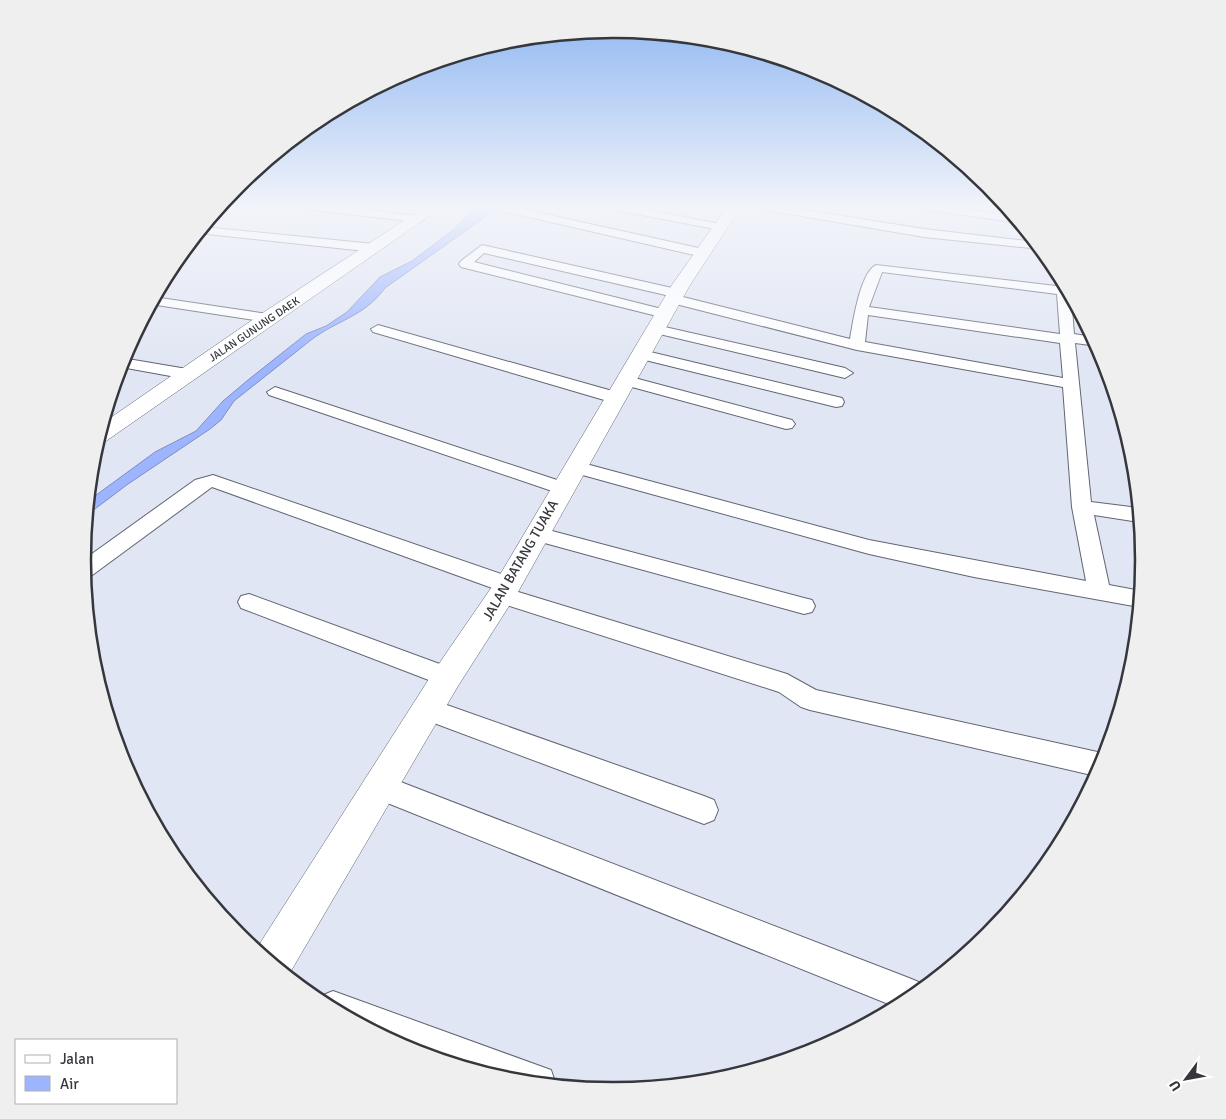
<svg xmlns="http://www.w3.org/2000/svg" width="1226" height="1119" font-family="Signika,sans-serif">
  <rect width="100%" height="100%" fill="#e1e6f4"/>
  <!-- water -->
  <path fill="#9db4ff" stroke="#7e8ec4" d="M477,207H490L485,217L385,288C364,317 337,320 311,340L234,401L221,420L210,429L128,484L87,515L88,501L155,452L196,431L223,401L248,380L306,334L326,326L347,312L380,277L412,261L453,230Z"/>
  <g fill="none" stroke-linecap="round" stroke-linejoin="round">
    <defs>
      <path id="street" d="M306,207H341L419,216L425,219L419,222L311,210Z
        M493,207H513L703,249L709,253L703,257L498,210Z
        M611,207H633L720,224L726,227L720,230L616,210Z
        M761,207H786L924,229L1036,242L1041,249L924,237L766,210Z
        M922,207H950L1015,216L1020,223L927,210Z
        M203,227L374,244L380,248L374,252L198,233Z
        M482,245L681,290L683,293L679,296L850,339C853,322 860,273 876,265L1056,286L1055,278L1060,275L1071,296L1074,334L1093,337L1098,346L1075,343L1091,502L1139,508V522L1094,515L1109,585L1141,591L1139,607L974,577L869,554L568,471L566,467L568,463L575,461L869,540L1086,581L1072,507L1063,387L857,350L668,302L666,299L670,296L484,253L474,262L670,311L672,314L665,318L461,267L459,264L461,261ZM882,272L1057,294L1060,334L869,307ZM868,315L1060,343L1063,378L865,342Z
        M154,297L268,314L275,318L268,322L150,304Z
        M378,325L623,394L625,398L623,402H611L373,332L371,329Z
        M656,325L845,368L853,373L845,378L651,332L649,329L651,326Z
        M642,350L842,398L844,402L842,406L836,407L637,358L634,355L637,352Z
        M122,358L187,369L195,374L187,379L121,367Z
        M627,376L792,420L795,424L792,428L786,429L621,384L619,381Z
        M275,387L569,484L572,488L569,492L562,494L555,492L269,395L267,392Z
        M213,475L516,579L519,585L515,591L787,674L816,690L1102,753L1106,754L1096,776L810,710L801,707L779,692L494,601L491,595L495,589L212,487L91,576L84,578L82,561L195,480Z
        M537,527L804,598L812,600L815,606L812,612L804,614L530,539L527,534L530,529Z
        M249,594L456,670L459,677L456,684L447,687L241,608L238,602L241,596Z
        M427,698L704,796L714,800L718,810L714,820L704,824L418,717L414,709L418,701Z
        M380,774L909,978L921,983L923,988L896,1007L370,796L366,787L370,778Z
        M333,991L551,1070L556,1085L509,1080L410,1050L319,1001L321,996Z"/>
      <path id="secondary" d="M425,207H442L106,441L97,442L103,423L261,314Z
        M727,207H741L690,285L518,592L458,686L288,976L256,950L257,948L436,668L498,578L672,285Z"/>
    </defs>
    <!-- street casing -->
    <use href="#street" stroke="#616571" stroke-width="2"/>
    <!-- secondary casing -->
    <use href="#secondary" stroke="#616571" stroke-width="1"/>
    <!-- street -->
    <use href="#street" fill="#fff" fill-rule="evenodd"/>
    <!-- secondary -->
    <use href="#secondary" fill="#fff" fill-rule="evenodd"/>
  </g>
  <!-- sky -->
  <linearGradient id="sky" x2="0" y2="1"><stop stop-color="#8ab4f1"/><stop offset="0.57" stop-color="#f2f4fa"/><stop offset="1" stop-color="#f2f4fa" stop-opacity="0"/></linearGradient>
  <rect width="1226" height="364" fill="url(#sky)"/>
  <g text-anchor="middle" stroke-width="4" stroke-linejoin="round" paint-order="stroke">
    <!-- far-street labels -->
    <g font-size="11" fill="#35373c" stroke="#fff">
      <text transform="translate(254 329) rotate(-34)" y="4">JALAN GUNUNG DAEK</text>
    </g>
    <!-- street labels -->
    <g font-size="14" fill="#35373c" stroke="#fff">
      <text transform="translate(520 560) rotate(-60)" y="5">JALAN BATANG TUAKA</text>
    </g>
  </g>
  <!-- crop -->
  <path d="M0 0H1226V1119H0ZM91 560a522 522 0 1 1 1044 0a522 522 0 1 1-1044 0Z" fill="#efefef" fill-rule="evenodd"/>
  <path fill="none" stroke="#35373c" stroke-width="2.5" d="M91 560a522 522 0 1 1 1044 0a522 522 0 1 1-1044 0Z"/>
  <!-- legend -->
  <rect x="15" y="1039" width="162" height="65" fill="#ffffff" stroke="#aeafb1"/>
  <rect x="25" y="1055" width="25" height="8" fill="#ffffff" stroke="#aeafb1"/>
  <text x="60" y="1064" font-size="15" fill="#35373c">Jalan</text>
  <rect x="25" y="1076" width="25" height="15" fill="#9db4ff" stroke="#aeafb1"/>
  <text x="60" y="1089" font-size="15" fill="#35373c">Air</text>
  <!-- north arrow -->
  <g transform="translate(1186 1079) rotate(238)" stroke="#ffffff" stroke-width="4" paint-order="stroke">
  <path d="M0-4L9 19L0 12L-9 19Z" fill="#35373c"/>
  <text y="-8" font-size="14" font-weight="bold" text-anchor="middle" fill="#35373c">U</text>
  </g>
</svg>
